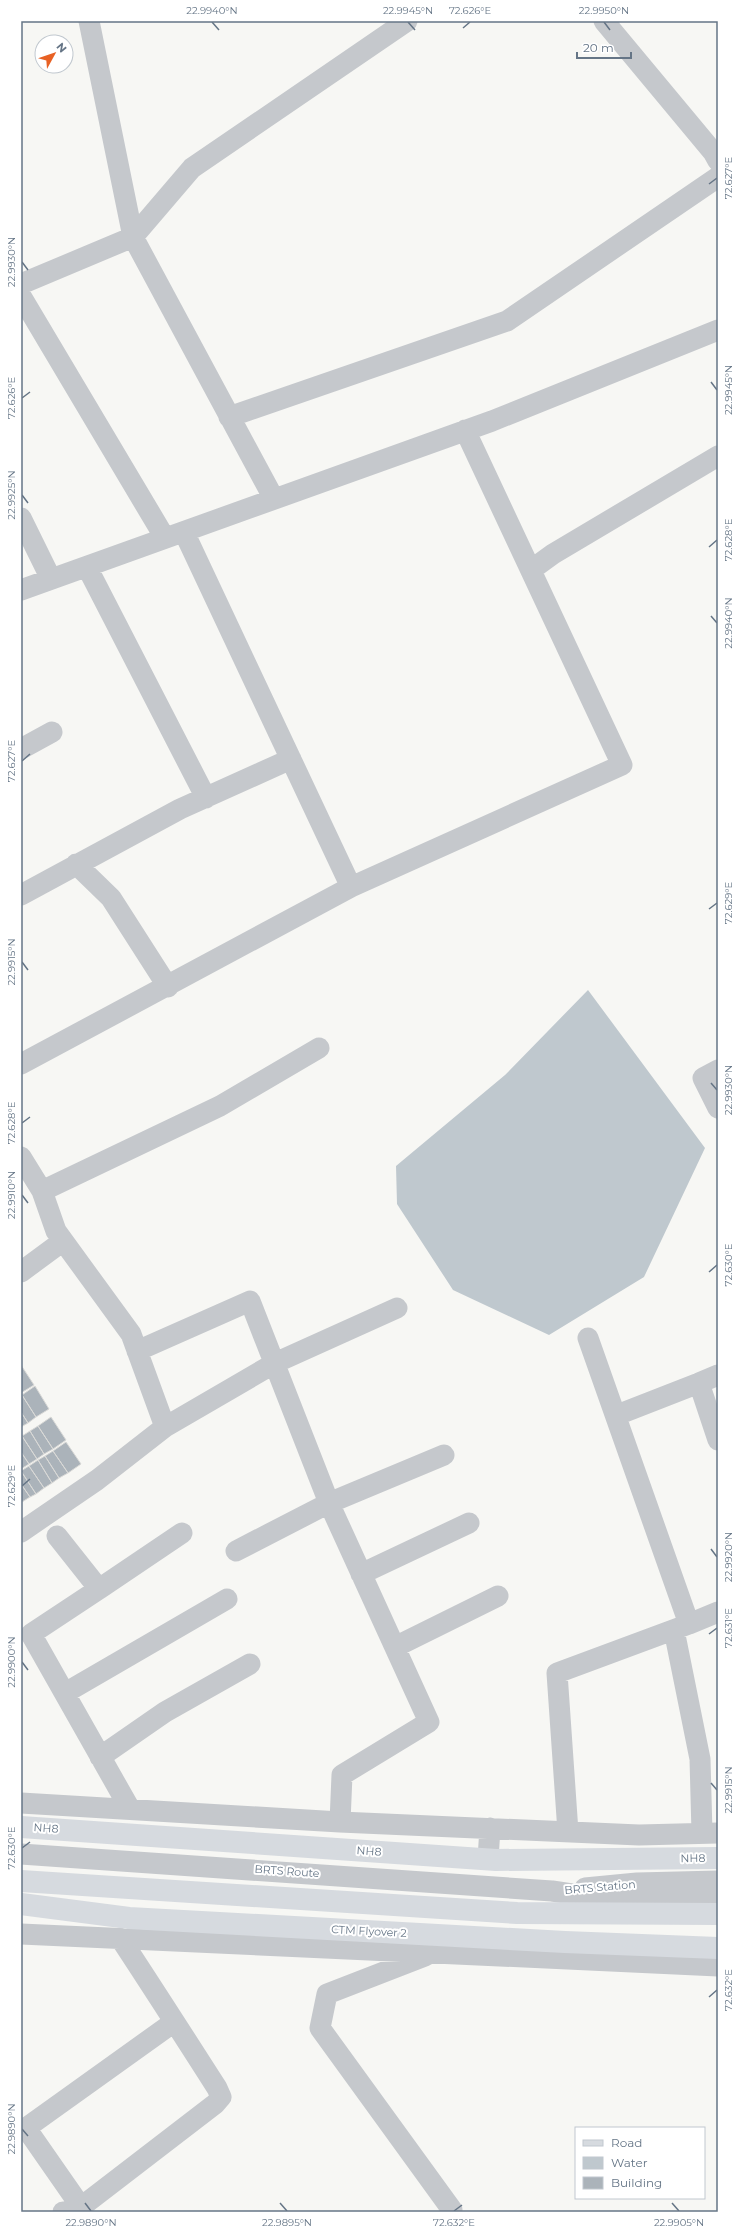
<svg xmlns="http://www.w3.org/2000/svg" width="739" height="2233" font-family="Montserrat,sans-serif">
  <rect width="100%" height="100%" fill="#f7f7f4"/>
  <!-- water -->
  <path fill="#bfc8ce" d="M588,990L705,1148L644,1277L549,1335L453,1290L397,1204L396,1166L505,1075Z"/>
  <!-- building -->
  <path fill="#abb3ba" stroke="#d9d9d7" d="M21,1365L34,1385L21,1393Z
    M35,1386L49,1409L36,1417L22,1395Z
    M22,1395L36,1417L28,1423L21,1412Z
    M21,1412L28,1423L21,1427Z
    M51,1417L66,1440L53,1449L38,1426Z
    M38,1426L53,1449L44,1454L30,1431Z
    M30,1431L44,1454L37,1459L22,1436Z
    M22,1436L37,1459L29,1464L21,1452Z
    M66,1442L81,1464L68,1473L53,1451Z
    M53,1451L68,1473L59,1478L45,1456Z
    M21,1452L29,1464L21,1469Z
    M45,1456L59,1478L52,1483L38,1460Z
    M38,1460L52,1483L44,1488L29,1466Z
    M29,1466L44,1488L36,1494L21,1471Z
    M21,1471L36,1494L30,1497L21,1484Z
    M21,1484L30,1497L22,1502L21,1500Z"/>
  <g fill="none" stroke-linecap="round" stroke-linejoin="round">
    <!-- minor -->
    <path stroke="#c5c8cc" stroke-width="21" d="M89,21L133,237L274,499
      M604,21L713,152L718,161
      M21,284L133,237L192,168L407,21
      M21,296L165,538
      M229,417L507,321L718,177
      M21,518L51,579
      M87,567L206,798
      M531,570L553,554L718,456
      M21,590L492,421L718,330
      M21,749L52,732
      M76,864L111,898L168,987
      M351,887L622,765L465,430
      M21,895L180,809L291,759
      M21,1064L351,887L184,532
      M718,1070L703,1078L718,1108
      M21,1157L42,1191L56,1231L131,1334L165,1427L97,1480L21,1532
      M42,1191L220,1106L319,1048
      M21,1272L63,1241
      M137,1351L250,1301L329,1503L429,1722L342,1775L340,1822
      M718,1375L699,1383L718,1440
      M617,1415L699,1383
      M165,1427L275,1363L397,1308
      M57,1536L99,1589L31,1634L130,1809
      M236,1551L329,1503L444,1455
      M361,1574L469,1523
      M99,1589L182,1533
      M689,1624L718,1612
      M674,1630L700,1759L702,1833
      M395,1647L498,1596
      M65,1693L227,1599
      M100,1757L165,1712L250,1664
      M21,1803L340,1822L639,1835L718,1833
      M568,1832L557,1673L689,1624L588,1338
      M21,1854L552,1891L639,1904L718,1901
      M488,1859L490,1828
      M585,1888L637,1883L718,1881
      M21,1934L718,1966
      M120,1938C153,1988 185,2038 217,2088L221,2097L215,2104L81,2207L26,2128L174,2022
      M425,1956L327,1994L320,2028L452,2210
      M63,2212H64"/>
    <!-- major -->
    <path stroke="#d6dadf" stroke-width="22" d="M21,1827L496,1860L718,1858
      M21,1881L517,1913L718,1914
      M21,1904L129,1918L565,1942L718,1948"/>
  </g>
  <!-- ticks -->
  <path fill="none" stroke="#657586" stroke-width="1.5" d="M212,22L219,30M408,22L415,30M604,22L610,30M463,28L470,22M709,184L717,178M22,262L28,270M711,382L717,390M22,398L30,392M22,495L28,503M709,547L717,540M711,616L717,623M22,761L30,754M709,909L717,903M22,962L28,970M711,1083L717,1090M22,1123L30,1117M22,1195L28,1203M709,1272L717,1265M22,1486L30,1479M711,1549L717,1557M709,1634L717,1628M22,1662L28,1670M711,1783L717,1790M22,1848L30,1842M709,1997L717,1990M22,2129L28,2136M85,2203L91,2211M280,2203L287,2211M672,2203L679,2211M454,2211L462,2205"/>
  <g text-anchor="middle" stroke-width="4" stroke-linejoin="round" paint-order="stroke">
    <!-- street labels -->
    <g font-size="11" fill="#657586" stroke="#fff">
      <text transform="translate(46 1828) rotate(4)" y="4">NH8</text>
      <text transform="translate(369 1851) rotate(4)" y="4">NH8</text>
      <text transform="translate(693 1858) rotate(-1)" y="4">NH8</text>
      <text transform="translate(287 1871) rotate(4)" y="4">BRTS Route</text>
      <text transform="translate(600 1887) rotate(-5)" y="4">BRTS Station</text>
      <text transform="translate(369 1931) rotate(3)" y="4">CTM Flyover 2</text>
    </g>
  </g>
  <!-- border -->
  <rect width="739" height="2233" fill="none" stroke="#ffffff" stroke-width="44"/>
  <!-- legend -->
  <rect x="575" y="2127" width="130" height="72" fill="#ffffff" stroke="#c1c8cf"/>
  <rect x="583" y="2140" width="20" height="6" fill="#d6dadf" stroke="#c1c8cf"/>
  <text x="611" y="2147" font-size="12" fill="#657586">Road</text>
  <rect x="583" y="2157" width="20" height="12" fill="#bfc8ce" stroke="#c1c8cf"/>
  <text x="611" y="2167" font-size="12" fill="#657586">Water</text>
  <rect x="583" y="2177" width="20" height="12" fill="#abb3ba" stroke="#c1c8cf"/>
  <text x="611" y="2187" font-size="12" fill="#657586">Building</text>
  <!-- north arrow -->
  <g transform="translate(54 54) rotate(50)"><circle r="19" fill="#ffffff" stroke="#c1c8cf"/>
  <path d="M0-3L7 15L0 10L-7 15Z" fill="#e86124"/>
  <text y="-6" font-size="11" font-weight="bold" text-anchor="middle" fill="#657586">N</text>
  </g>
  <!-- scale -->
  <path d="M577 52v6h54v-6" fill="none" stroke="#657586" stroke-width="2"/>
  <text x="583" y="52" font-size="12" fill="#657586" stroke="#ffffff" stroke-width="3" paint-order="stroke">20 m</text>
  <rect x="22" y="22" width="695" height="2189" fill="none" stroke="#657586" stroke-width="1.5"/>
  <g font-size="10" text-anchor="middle" fill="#657586">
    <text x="212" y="14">22.9940°N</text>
    <text x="408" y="14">22.9945°N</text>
    <text x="470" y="14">72.626°E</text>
    <text x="604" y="14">22.9950°N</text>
    <text transform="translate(728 178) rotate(-90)" y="4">72.627°E</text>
    <text transform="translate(11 262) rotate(-90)" y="4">22.9930°N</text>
    <text transform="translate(728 390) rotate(-90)" y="4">22.9945°N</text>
    <text transform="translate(11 398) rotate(-90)" y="4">72.626°E</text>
    <text transform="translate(11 495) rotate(-90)" y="4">22.9925°N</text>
    <text transform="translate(728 540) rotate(-90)" y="4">72.628°E</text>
    <text transform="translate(728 623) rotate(-90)" y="4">22.9940°N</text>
    <text transform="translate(11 761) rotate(-90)" y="4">72.627°E</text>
    <text transform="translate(728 903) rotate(-90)" y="4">72.629°E</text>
    <text transform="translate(11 962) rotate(-90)" y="4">22.9915°N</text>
    <text transform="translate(728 1090) rotate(-90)" y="4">22.9930°N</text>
    <text transform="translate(11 1123) rotate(-90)" y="4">72.628°E</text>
    <text transform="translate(11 1195) rotate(-90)" y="4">22.9910°N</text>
    <text transform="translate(728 1265) rotate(-90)" y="4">72.630°E</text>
    <text transform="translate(11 1486) rotate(-90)" y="4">72.629°E</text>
    <text transform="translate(728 1557) rotate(-90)" y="4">22.9920°N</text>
    <text transform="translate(728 1628) rotate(-90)" y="4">72.631°E</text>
    <text transform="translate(11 1662) rotate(-90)" y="4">22.9900°N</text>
    <text transform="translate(728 1790) rotate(-90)" y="4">22.9915°N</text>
    <text transform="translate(11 1848) rotate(-90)" y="4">72.630°E</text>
    <text transform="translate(728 1990) rotate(-90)" y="4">72.632°E</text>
    <text transform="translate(11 2129) rotate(-90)" y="4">22.9890°N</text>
    <text x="91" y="2226">22.9890°N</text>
    <text x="287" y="2226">22.9895°N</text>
    <text x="454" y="2226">72.632°E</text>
    <text x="679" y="2226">22.9905°N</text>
  </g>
</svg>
